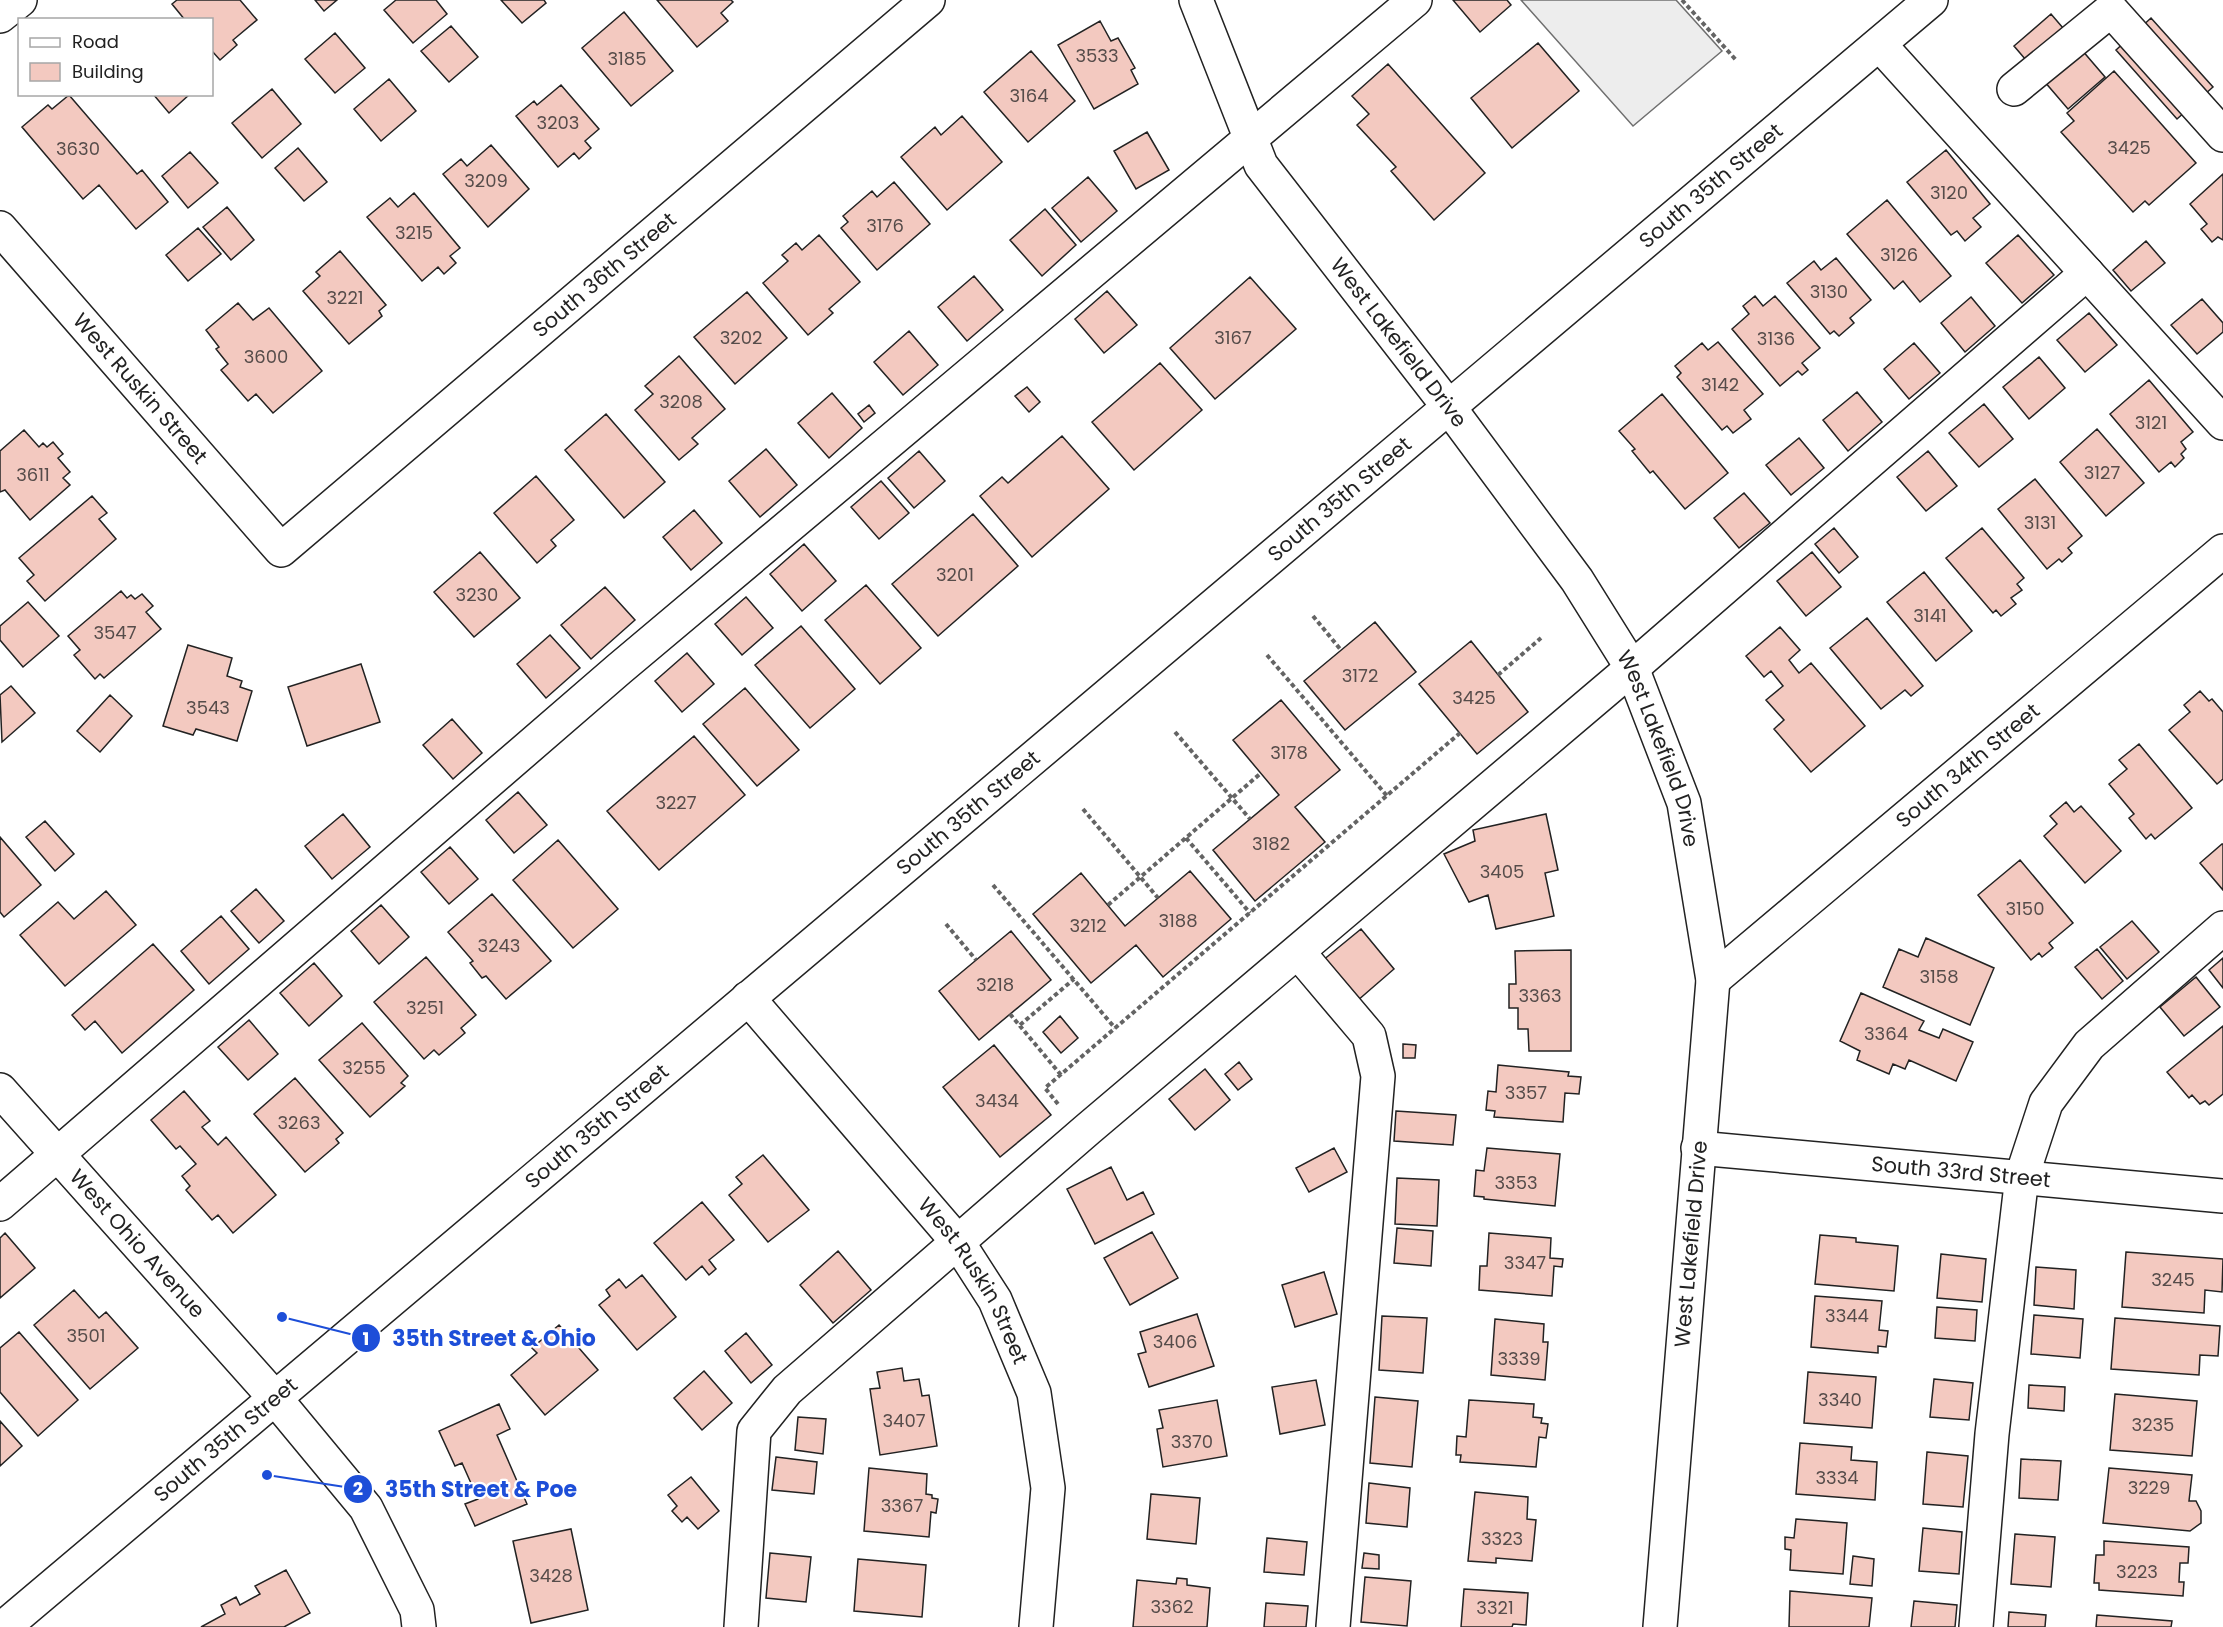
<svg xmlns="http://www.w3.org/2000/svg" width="2223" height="1627" font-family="Poppins,sans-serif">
  <rect width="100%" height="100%" fill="#fff"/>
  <!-- parking -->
  <path fill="#ededed" stroke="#6f6f6f" stroke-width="1.5" d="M1521,0H1676L1722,51L1633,126Z"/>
  <!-- building -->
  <path fill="#f3c9c0" stroke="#222" stroke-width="1.5" d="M177,0H240L257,20L233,40L237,45L220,60L212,51V20H185L172,4Z
    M315,0H337L324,11Z
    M396,0H436L447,14L413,43L384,10Z
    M501,0H544L546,3L522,23Z
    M657,0H731L733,2L721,13L728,21L697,47Z
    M1453,0H1507L1511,5L1480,32Z
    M624,12L673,71L631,106L582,48Z
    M2051,14L2105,77L2068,109L2014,46Z
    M2151,18L2213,87L2177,119L2116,50Z
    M1100,21L1111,41L1118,38L1135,68L1131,70L1138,84L1094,109L1058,45Z
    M451,26L478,57L449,82L421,51Z
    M335,33L365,68L335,93L305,59Z
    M1538,43L1579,91L1512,148L1471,98Z
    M1031,51L1075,101L1028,142L984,92Z
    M1388,64L1485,173L1434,220L1391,171L1396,167L1357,125L1369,114L1352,96Z
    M2114,71L2196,163L2149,205L2145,201L2133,212L2061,132L2074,121L2067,113Z
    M389,79L416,111L381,141L354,109Z
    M561,85L599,129L585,141L591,148L579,159L574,153L558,167L516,116L534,101L537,105Z
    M272,89L301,124L262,158L232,123Z
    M153,94H190L169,113Z
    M69,95L137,174L142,170L168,202L136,229L99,185L83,199L22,127L48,105L52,109Z
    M962,116L1002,162L947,210L901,157L935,127L941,135Z
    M1147,132L1169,170L1136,189L1114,151Z
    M491,145L529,189L488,227L443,174L461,159L467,166Z
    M298,148L327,182L304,201L275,168Z
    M1946,150L1990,204L1973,218L1981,227L1965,241L1957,231L1951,235L1907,182Z
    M190,152L218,183L188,208L162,176Z
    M2223,174V240L2218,237L2212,242L2201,229L2207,224L2190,204Z
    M1088,177L1117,211L1081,242L1052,208Z
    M894,182L930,224L877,270L841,228L848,222L843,216L872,191L877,197Z
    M414,193L460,248L450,256L456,263L444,274L438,267L422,281L367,217L390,198L398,207Z
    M1887,200L1951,276L1920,302L1903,281L1894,289L1847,234Z
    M227,207L254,240L231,260L203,227Z
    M1045,209L1076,245L1042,276L1010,240Z
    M198,228L221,254L188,281L166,255Z
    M819,235L860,282L829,309L833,313L808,335L763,283L788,261L782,255L796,243L802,250Z
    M2018,235L2054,275L2022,303L1986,263Z
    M2146,241L2165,263L2131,291L2113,270Z
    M340,251L386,305L379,311L382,316L349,344L303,291L320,276L316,272Z
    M1836,258L1871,300L1850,318L1854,323L1839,336L1834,331L1830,334L1787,283L1814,261L1821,270Z
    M974,276L1003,310L967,341L938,307Z
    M1250,277L1296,329L1215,399L1170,348Z
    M1107,291L1137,325L1104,353L1075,319Z
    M747,292L787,338L735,384L694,337Z
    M1755,296L1763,306L1775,296L1820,348L1802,363L1808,370L1802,375L1798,371L1780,386L1732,329L1749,314L1743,306Z
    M1971,297L1995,326L1965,352L1941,323Z
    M2202,299L2223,323V332L2197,354L2171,325Z
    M238,303L253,320L269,308L322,371L273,413L256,394L248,401L221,370L228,364L216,349L219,347L206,330Z
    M2089,313L2117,345L2085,372L2057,340Z
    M909,331L938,365L903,395L874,362Z
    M1718,342L1763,394L1744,410L1751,419L1733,433L1727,426L1722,430L1677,377L1681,373L1675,366L1702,343L1708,350Z
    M1914,343L1940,373L1909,399L1884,369Z
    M679,356L725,409L692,438L698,444L679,460L635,410L653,394L645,386Z
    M2039,357L2065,388L2029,419L2003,387Z
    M1160,363L1202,410L1134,470L1092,422Z
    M2149,380L2193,432L2181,442L2186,449L2181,454L2184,458L2175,467L2171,462L2159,472L2110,414Z
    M1027,387L1040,402L1029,412L1015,396Z
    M1857,392L1882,422L1848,451L1823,420Z
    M832,393L862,428L829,458L798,423Z
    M1662,394L1728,473L1685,509L1653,471L1650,473L1632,451L1635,449L1619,431Z
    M1984,404L2013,439L1979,467L1949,433Z
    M869,405L875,413L864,422L858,414Z
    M606,414L665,482L624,518L565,450Z
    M2097,429L2144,483L2106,516L2060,462Z
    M24,430L39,447L43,443L47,447L53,442L63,454L58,458L70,472L63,478L70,485L30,520L5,490L0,492V451Z
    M1062,436L1109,489L1032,557L980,496L1002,477L1008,483Z
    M1799,438L1824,468L1791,495L1766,465Z
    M766,449L797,485L760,517L729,481Z
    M919,451L945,481L914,508L888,478Z
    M1928,451L1957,486L1926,511L1897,477Z
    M536,476L574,520L551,540L556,546L537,563L494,513Z
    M2035,479L2082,536L2068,548L2072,553L2062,562L2059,559L2047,569L1998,509Z
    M881,481L909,513L879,539L851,507Z
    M1744,493L1770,523L1739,548L1714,518Z
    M92,496L107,513L99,519L116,539L45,601L27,581L34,575L19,558Z
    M694,510L722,543L691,570L663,537Z
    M973,514L1018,566L938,636L892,584Z
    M1834,528L1858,557L1839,573L1815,544Z
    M1982,528L2024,578L2017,584L2022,590L2011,598L2016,604L2001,616L1996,610L1993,613L1946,558Z
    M804,544L836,581L802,611L770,574Z
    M480,552L520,598L474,637L434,592Z
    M1812,552L1841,587L1806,616L1777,581Z
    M1924,572L1972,631L1936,661L1887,602Z
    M866,585L921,648L880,684L825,620Z
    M605,587L635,620L591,659L561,625Z
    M121,591L127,598L131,595L135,599L142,594L153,606L146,612L161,629L104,678L100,674L95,679L74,655L80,650L68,636Z
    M746,597L773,628L742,655L715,624Z
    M28,602L59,636L23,667L0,640V626Z
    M1867,618L1923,686L1911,696L1905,690L1881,709L1830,648Z
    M1375,622L1416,672L1345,730L1304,681Z
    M801,626L855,689L810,728L755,665Z
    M1780,627L1800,650L1789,660L1799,673L1811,663L1865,726L1811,772L1774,729L1784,720L1766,700L1783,686L1771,671L1764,677L1746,656Z
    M550,635L580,668L546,698L517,664Z
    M1471,641L1528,712L1477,754L1419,684Z
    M188,645L232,658L227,676L242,681L240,687L252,691L237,741L196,729L193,735L163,726Z
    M687,653L714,684L682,712L655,681Z
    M361,664L380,722L307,746L288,687Z
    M11,686L35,713L2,742L0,695Z
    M745,688L799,750L757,786L703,724Z
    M2200,691L2209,701L2212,699L2223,712V779L2217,784L2169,730L2190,712L2184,705Z
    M110,695L132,716L100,752L77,731Z
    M1281,700L1340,770L1295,807L1325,842L1255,901L1213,850L1279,795L1233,740Z
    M452,719L482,753L453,779L423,745Z
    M694,736L745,795L659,870L607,811Z
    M2139,744L2192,808L2155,839L2151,834L2146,839L2129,818L2134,814L2109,784L2127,769L2119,760Z
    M518,792L547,825L514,853L486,820Z
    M2066,802L2074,812L2081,806L2121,851L2085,883L2044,836L2057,824L2050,816Z
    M343,814L370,847L332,879L305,846Z
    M1546,814L1558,870L1545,873L1554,916L1496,929L1488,895L1469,902L1444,854L1475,841L1473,830Z
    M45,821L74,854L55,871L26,837Z
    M0,837L41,885L4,917L0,912Z
    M558,840L618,909L573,948L513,880Z
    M2222,844H2223V890L2200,863Z
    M450,847L478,879L449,904L421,872Z
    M2020,860L2073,923L2049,943L2053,948L2042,957L2039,953L2031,960L1978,895Z
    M1190,871L1231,919L1163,977L1136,945L1091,983L1033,914L1081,873L1125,926Z
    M256,889L284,921L259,943L231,911Z
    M106,891L136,925L65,986L20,935L58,902L74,919Z
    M492,894L551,961L506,999L486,976L482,978L470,963L473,961L448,932Z
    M381,905L409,937L379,964L351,931Z
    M221,916L249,949L209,984L181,951Z
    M2132,921L2159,952L2127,979L2100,947Z
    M1361,929L1394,969L1357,1001L1322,961Z
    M1011,931L1051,980L979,1040L939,991Z
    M1926,938L1994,968L1970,1025L1883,987L1899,949L1918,957Z
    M153,944L194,990L122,1053L95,1021L85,1030L72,1015Z
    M2097,949L2123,981L2102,999L2075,967Z
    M1571,950V1051H1529L1528,1029H1518V1008H1509V984H1516L1515,951Z
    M426,957L476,1015L461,1028L465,1033L439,1055L434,1050L424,1059L374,1002Z
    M2223,958V988L2209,970Z
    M314,963L342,996L309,1026L280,993Z
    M2196,977L2220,1007L2184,1036L2160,1007Z
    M1861,993L1924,1021L1919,1030L1939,1038L1943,1029L1973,1042L1956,1081L1909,1060L1905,1069L1893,1064L1889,1074L1857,1060L1860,1051L1840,1041Z
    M1060,1016L1078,1038L1061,1053L1043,1032Z
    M249,1020L278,1054L248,1080L218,1047Z
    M362,1023L408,1076L401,1083L405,1086L370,1117L319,1060Z
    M2223,1026V1094L2209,1105L2205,1101L2200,1104L2192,1095L2189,1098L2167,1072Z
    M1403,1044L1416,1045L1415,1058H1403Z
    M994,1045L1051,1115L1000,1157L943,1087Z
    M1239,1062L1252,1079L1238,1090L1225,1074Z
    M1498,1065L1569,1072L1568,1076L1581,1077L1579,1094L1565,1093L1563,1122L1494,1117L1495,1111L1486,1110L1488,1091L1496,1092Z
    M1205,1069L1230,1100L1195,1130L1169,1099Z
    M295,1078L343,1133L336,1139L339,1143L305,1172L254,1114Z
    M184,1091L210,1121L202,1127L218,1145L226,1137L276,1195L233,1233L218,1215L212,1220L186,1190L190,1186L182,1176L196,1164L180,1146L176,1149L151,1120Z
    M1396,1111L1456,1115L1453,1145L1394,1141Z
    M1334,1148L1347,1172L1309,1192L1296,1168Z
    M1487,1148L1560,1154L1555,1206L1484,1199V1197L1474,1196L1476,1170L1484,1171Z
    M763,1155L809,1210L768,1242L729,1195L742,1184L736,1177Z
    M1111,1167L1127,1200L1143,1192L1154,1214L1095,1244L1067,1189Z
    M1397,1178L1439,1180L1437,1226L1395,1224Z
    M702,1202L734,1240L709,1260L716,1269L709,1275L702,1266L686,1280L654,1243Z
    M1397,1228L1433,1231L1431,1266L1394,1263Z
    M1152,1232L1178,1278L1130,1305L1104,1258Z
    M5,1233L35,1268L0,1298V1238Z
    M1489,1233L1551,1238L1550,1258L1563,1259L1562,1267L1554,1266L1552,1296L1479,1290L1480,1266H1487Z
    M1820,1235L1856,1238V1242L1898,1246L1894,1291L1815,1284Z
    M838,1251L871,1290L833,1323L800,1285Z
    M2126,1252L2223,1259L2222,1292L2205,1290L2204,1313L2122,1307Z
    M1941,1254L1986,1259L1982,1302L1937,1298Z
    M2036,1267L2076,1270L2074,1309L2034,1305Z
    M1324,1272L1337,1314L1295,1327L1282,1285Z
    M642,1275L676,1317L637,1350L599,1305L610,1296L606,1290L619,1279L626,1288Z
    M74,1290L99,1318L106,1312L138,1348L90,1389L34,1325Z
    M1815,1296L1882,1301L1879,1330L1888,1331L1886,1347L1878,1346V1353L1811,1347Z
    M1937,1307L1977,1310L1975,1341L1935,1338Z
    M1197,1314L1214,1366L1149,1387L1138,1354L1146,1352L1140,1332Z
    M2034,1315L2083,1319L2080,1358L2031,1354Z
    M1382,1316L1427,1318L1423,1373L1379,1370Z
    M2115,1318L2220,1326L2218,1356L2200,1355L2199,1375L2111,1369Z
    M1495,1319L1544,1324L1543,1342H1548L1545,1380L1491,1375Z
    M559,1325L598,1370L545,1415L511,1375L537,1353L532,1348Z
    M19,1332L78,1400L38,1436L0,1392V1348Z
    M746,1333L772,1365L751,1383L725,1351Z
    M902,1368L904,1381L919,1379L922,1396L929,1395L937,1446L880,1455L870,1389L880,1388L877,1372Z
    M704,1371L732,1403L702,1430L674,1398Z
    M1808,1372L1876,1377L1872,1428L1804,1423Z
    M1934,1379L1973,1383L1969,1420L1930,1417Z
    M1316,1380L1325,1425L1280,1434L1272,1387Z
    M2029,1385L2065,1387L2064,1411L2028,1408Z
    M2115,1394L2197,1401L2192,1456L2110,1450Z
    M1375,1397L1418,1401L1412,1467L1370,1463Z
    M1217,1400L1227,1456L1163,1467L1157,1429L1163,1428L1159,1410Z
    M1469,1400L1534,1404L1533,1417L1542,1418L1541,1423L1548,1424L1546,1438L1539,1437L1536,1467L1460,1462L1461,1455H1456L1457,1436L1466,1437Z
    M499,1404L510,1429L497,1435L527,1504L475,1526L465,1504L478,1499L462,1463L455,1466L439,1431Z
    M798,1417L826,1419L823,1454L795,1450Z
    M0,1421L22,1446L0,1466Z
    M1800,1443L1852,1447L1851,1460L1877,1462L1875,1500L1796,1494Z
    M1927,1452L1968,1456L1963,1507L1923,1504Z
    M776,1457L817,1462L814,1494L772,1490Z
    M2021,1459L2061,1461L2058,1500L2019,1498Z
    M869,1468L927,1474L926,1494L932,1495V1498L938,1499L936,1513L931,1512L929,1537L864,1531Z
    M2109,1468L2192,1475L2189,1501H2196L2201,1511V1523L2190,1531L2103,1523Z
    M691,1477L719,1511L698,1529L687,1517L682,1522L672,1511L677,1506L668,1495Z
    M1369,1483L1410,1488L1407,1527L1366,1523Z
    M1475,1492L1528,1497L1527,1519L1536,1520L1532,1561L1496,1558V1563L1468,1561Z
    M1151,1494L1200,1498L1196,1544L1147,1539Z
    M1796,1519L1847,1523L1843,1574L1790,1570L1791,1550L1785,1549V1537L1794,1538Z
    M1923,1528L1962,1532L1959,1574L1919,1571Z
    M571,1529L588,1610L531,1623L513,1541Z
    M2015,1534L2055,1537L2051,1587L2011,1584Z
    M1267,1538L1307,1542L1304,1575L1264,1572Z
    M2104,1541L2189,1547L2188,1563H2180L2179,1582H2184L2183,1596L2099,1590V1583H2094L2096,1555H2104Z
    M770,1553L811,1557L806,1602L766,1598Z
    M1364,1553L1379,1555V1569L1362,1568Z
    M1853,1556L1874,1559L1872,1586L1850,1584Z
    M858,1559L926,1565L922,1617L854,1611Z
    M286,1570L310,1613L284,1627H201L225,1614L221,1605L236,1597L240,1605L260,1594L255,1586Z
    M1365,1577L1411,1581L1407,1626L1361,1622Z
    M1177,1578L1187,1579V1585L1210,1588L1207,1627H1133L1137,1580L1176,1584Z
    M1464,1589L1528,1593L1526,1625L1513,1624L1512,1627H1461Z
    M1790,1591L1872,1598L1869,1627H1789Z
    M1914,1601L1957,1605L1955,1627H1911Z
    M1266,1603L1308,1606L1306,1627H1264Z
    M2009,1612L2046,1615L2045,1627H2008Z
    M2097,1615L2172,1621L2171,1627H2096Z"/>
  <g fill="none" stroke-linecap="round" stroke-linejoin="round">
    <defs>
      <g id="minor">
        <path id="s1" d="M1196,0L1261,165L1448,406L1577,580L1632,668L1684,803L1713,980L1660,1627"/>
        <path d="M0,16L20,0"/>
        <path d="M1880,45L2223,423"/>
        <path d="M2014,89L2111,10L2223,135"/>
        <path id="s2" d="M0,228L281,550L928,0"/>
        <path d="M1298,952L1369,1036L1378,1076L1333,1627"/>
        <path id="s3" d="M1713,980L2223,551"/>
        <path id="s4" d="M748,998L957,1241L995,1300L1034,1393L1048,1488L1036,1627"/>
        <path id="s5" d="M0,1090L274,1397L366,1508L417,1610L419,1627"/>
        <path id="s6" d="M1698,1148L2223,1196"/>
        <path d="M0,1204L619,669L1415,0"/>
        <path d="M741,1627L754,1431L787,1390L1088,1129L1632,668L2087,273"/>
        <path d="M1976,1627L1992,1434L2022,1176L2046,1103L2089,1045L2223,928"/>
      </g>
      <g id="major">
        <path id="s7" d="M4,1627L1931,0"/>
      </g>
    </defs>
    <!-- minor casing -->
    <use href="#minor" stroke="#222" stroke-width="36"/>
    <!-- major casing -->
    <use href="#major" stroke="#222" stroke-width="36"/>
    <!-- path -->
    <path stroke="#646464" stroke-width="4" stroke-dasharray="4.5 3" stroke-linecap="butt" d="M1682,0L1736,60
      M1313,616L1341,650
      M1267,655L1387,796
      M1498,675L1541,638
      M1175,732L1250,819
      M1083,809L1158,898
      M1186,838L1250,913
      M993,885L1115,1028
      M1108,905L1261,773
      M946,924L976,960
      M1010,1014L1061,1075
      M1020,1025L1074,979
      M1058,1104L1045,1088L1460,733"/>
    <!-- minor -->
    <use href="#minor" stroke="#fff" stroke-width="33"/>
    <!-- major -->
    <use href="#major" stroke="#fff" stroke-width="33"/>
  </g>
  <g text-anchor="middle" stroke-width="4.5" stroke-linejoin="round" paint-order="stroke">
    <!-- number labels -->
    <g font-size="18" fill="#564c4a">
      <text x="1097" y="62">3533</text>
      <text x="627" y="65">3185</text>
      <text x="1029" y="102">3164</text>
      <text x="558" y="129">3203</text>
      <text x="2129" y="154">3425</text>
      <text x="78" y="155">3630</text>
      <text x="486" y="187">3209</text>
      <text x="1949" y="199">3120</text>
      <text x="885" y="232">3176</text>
      <text x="414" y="239">3215</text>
      <text x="1899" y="261">3126</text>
      <text x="1829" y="298">3130</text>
      <text x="345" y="304">3221</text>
      <text x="741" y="344">3202</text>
      <text x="1233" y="344">3167</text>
      <text x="1776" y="345">3136</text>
      <text x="266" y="363">3600</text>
      <text x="1720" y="391">3142</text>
      <text x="681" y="408">3208</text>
      <text x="2151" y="429">3121</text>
      <text x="2102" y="479">3127</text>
      <text x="33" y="481">3611</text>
      <text x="2040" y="529">3131</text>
      <text x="955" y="581">3201</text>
      <text x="477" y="601">3230</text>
      <text x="1930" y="622">3141</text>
      <text x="115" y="639">3547</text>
      <text x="1360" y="682">3172</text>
      <text x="1474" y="704">3425</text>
      <text x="208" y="714">3543</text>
      <text x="1289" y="759">3178</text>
      <text x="676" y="809">3227</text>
      <text x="1271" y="850">3182</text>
      <text x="1502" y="878">3405</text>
      <text x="2025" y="915">3150</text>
      <text x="1178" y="927">3188</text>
      <text x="1088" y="932">3212</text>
      <text x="499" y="952">3243</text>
      <text x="1939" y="983">3158</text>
      <text x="995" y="991">3218</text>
      <text x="1540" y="1002">3363</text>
      <text x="425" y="1014">3251</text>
      <text x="1886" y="1040">3364</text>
      <text x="364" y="1074">3255</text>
      <text x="1526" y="1099">3357</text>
      <text x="997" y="1107">3434</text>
      <text x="299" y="1129">3263</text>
      <text x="1516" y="1189">3353</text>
      <text x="1525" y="1269">3347</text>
      <text x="2173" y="1286">3245</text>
      <text x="1847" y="1322">3344</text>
      <text x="86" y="1342">3501</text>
      <text x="1175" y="1348">3406</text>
      <text x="1519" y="1365">3339</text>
      <text x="1840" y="1406">3340</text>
      <text x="904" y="1427">3407</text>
      <text x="2153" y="1431">3235</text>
      <text x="1192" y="1448">3370</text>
      <text x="1837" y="1484">3334</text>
      <text x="2149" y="1494">3229</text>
      <text x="902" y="1512">3367</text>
      <text x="1502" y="1545">3323</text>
      <text x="2137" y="1578">3223</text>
      <text x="551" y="1582">3428</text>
      <text x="1172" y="1613">3362</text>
      <text x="1495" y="1614">3321</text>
    </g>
    <!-- street labels -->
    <g font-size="21" fill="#222" stroke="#fff">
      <text dy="7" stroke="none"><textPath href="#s7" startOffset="2234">South 35th Street</textPath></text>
      <text dy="7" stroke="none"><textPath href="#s2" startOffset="852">South 36th Street</textPath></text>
      <text dy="7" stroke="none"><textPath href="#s1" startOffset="402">West Lakefield Drive</textPath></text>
      <text dy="7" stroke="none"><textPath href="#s2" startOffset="213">West Ruskin Street</textPath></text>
      <text dy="7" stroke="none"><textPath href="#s7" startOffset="1748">South 35th Street</textPath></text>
      <text dy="7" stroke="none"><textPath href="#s1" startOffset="888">West Lakefield Drive</textPath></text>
      <text dy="7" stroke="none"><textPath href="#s3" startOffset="333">South 34th Street</textPath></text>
      <text dy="7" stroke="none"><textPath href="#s7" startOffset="1262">South 35th Street</textPath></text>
      <text dy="7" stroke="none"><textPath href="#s7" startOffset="776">South 35th Street</textPath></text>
      <text dy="7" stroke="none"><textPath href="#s6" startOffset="264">South 33rd Street</textPath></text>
      <text dy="7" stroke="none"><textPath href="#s5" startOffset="206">West Ohio Avenue</textPath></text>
      <text transform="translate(1691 1244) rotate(-85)" y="7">West Lakefield Drive</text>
      <text dy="7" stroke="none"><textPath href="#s4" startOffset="363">West Ruskin Street</textPath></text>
      <text dy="7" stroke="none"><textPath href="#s7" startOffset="290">South 35th Street</textPath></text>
    </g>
  </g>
  <!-- callouts -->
  <path fill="none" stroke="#1d4ed8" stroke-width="2" d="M282 1317L366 1338M267 1475L358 1489"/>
  <g fill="#1d4ed8" stroke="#fff" stroke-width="2">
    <circle cx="282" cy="1317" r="6"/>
    <circle cx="267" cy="1475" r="6"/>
    <circle cx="366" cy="1338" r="15"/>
    <circle cx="358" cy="1489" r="15"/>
  </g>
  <g font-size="18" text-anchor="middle" font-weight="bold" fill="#fff">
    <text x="366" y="1345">1</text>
    <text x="358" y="1495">2</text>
  </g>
  <g font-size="22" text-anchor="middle" font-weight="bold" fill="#1d4ed8" stroke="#fff" stroke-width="4.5" stroke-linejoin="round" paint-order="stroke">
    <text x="494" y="1346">35th Street &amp; Ohio</text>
    <text x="481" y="1497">35th Street &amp; Poe</text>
  </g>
  <!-- legend -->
  <rect x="18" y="18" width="195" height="78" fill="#ffffff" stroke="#a7a7a7" stroke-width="1.5"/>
  <rect x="30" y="38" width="30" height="9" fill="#ffffff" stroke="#a7a7a7" stroke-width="1.5"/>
  <text x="72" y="48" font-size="18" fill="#222222">Road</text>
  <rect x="30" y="63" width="30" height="18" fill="#f3c9c0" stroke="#a7a7a7" stroke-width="1.5"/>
  <text x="72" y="78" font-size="18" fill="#222222">Building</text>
</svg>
